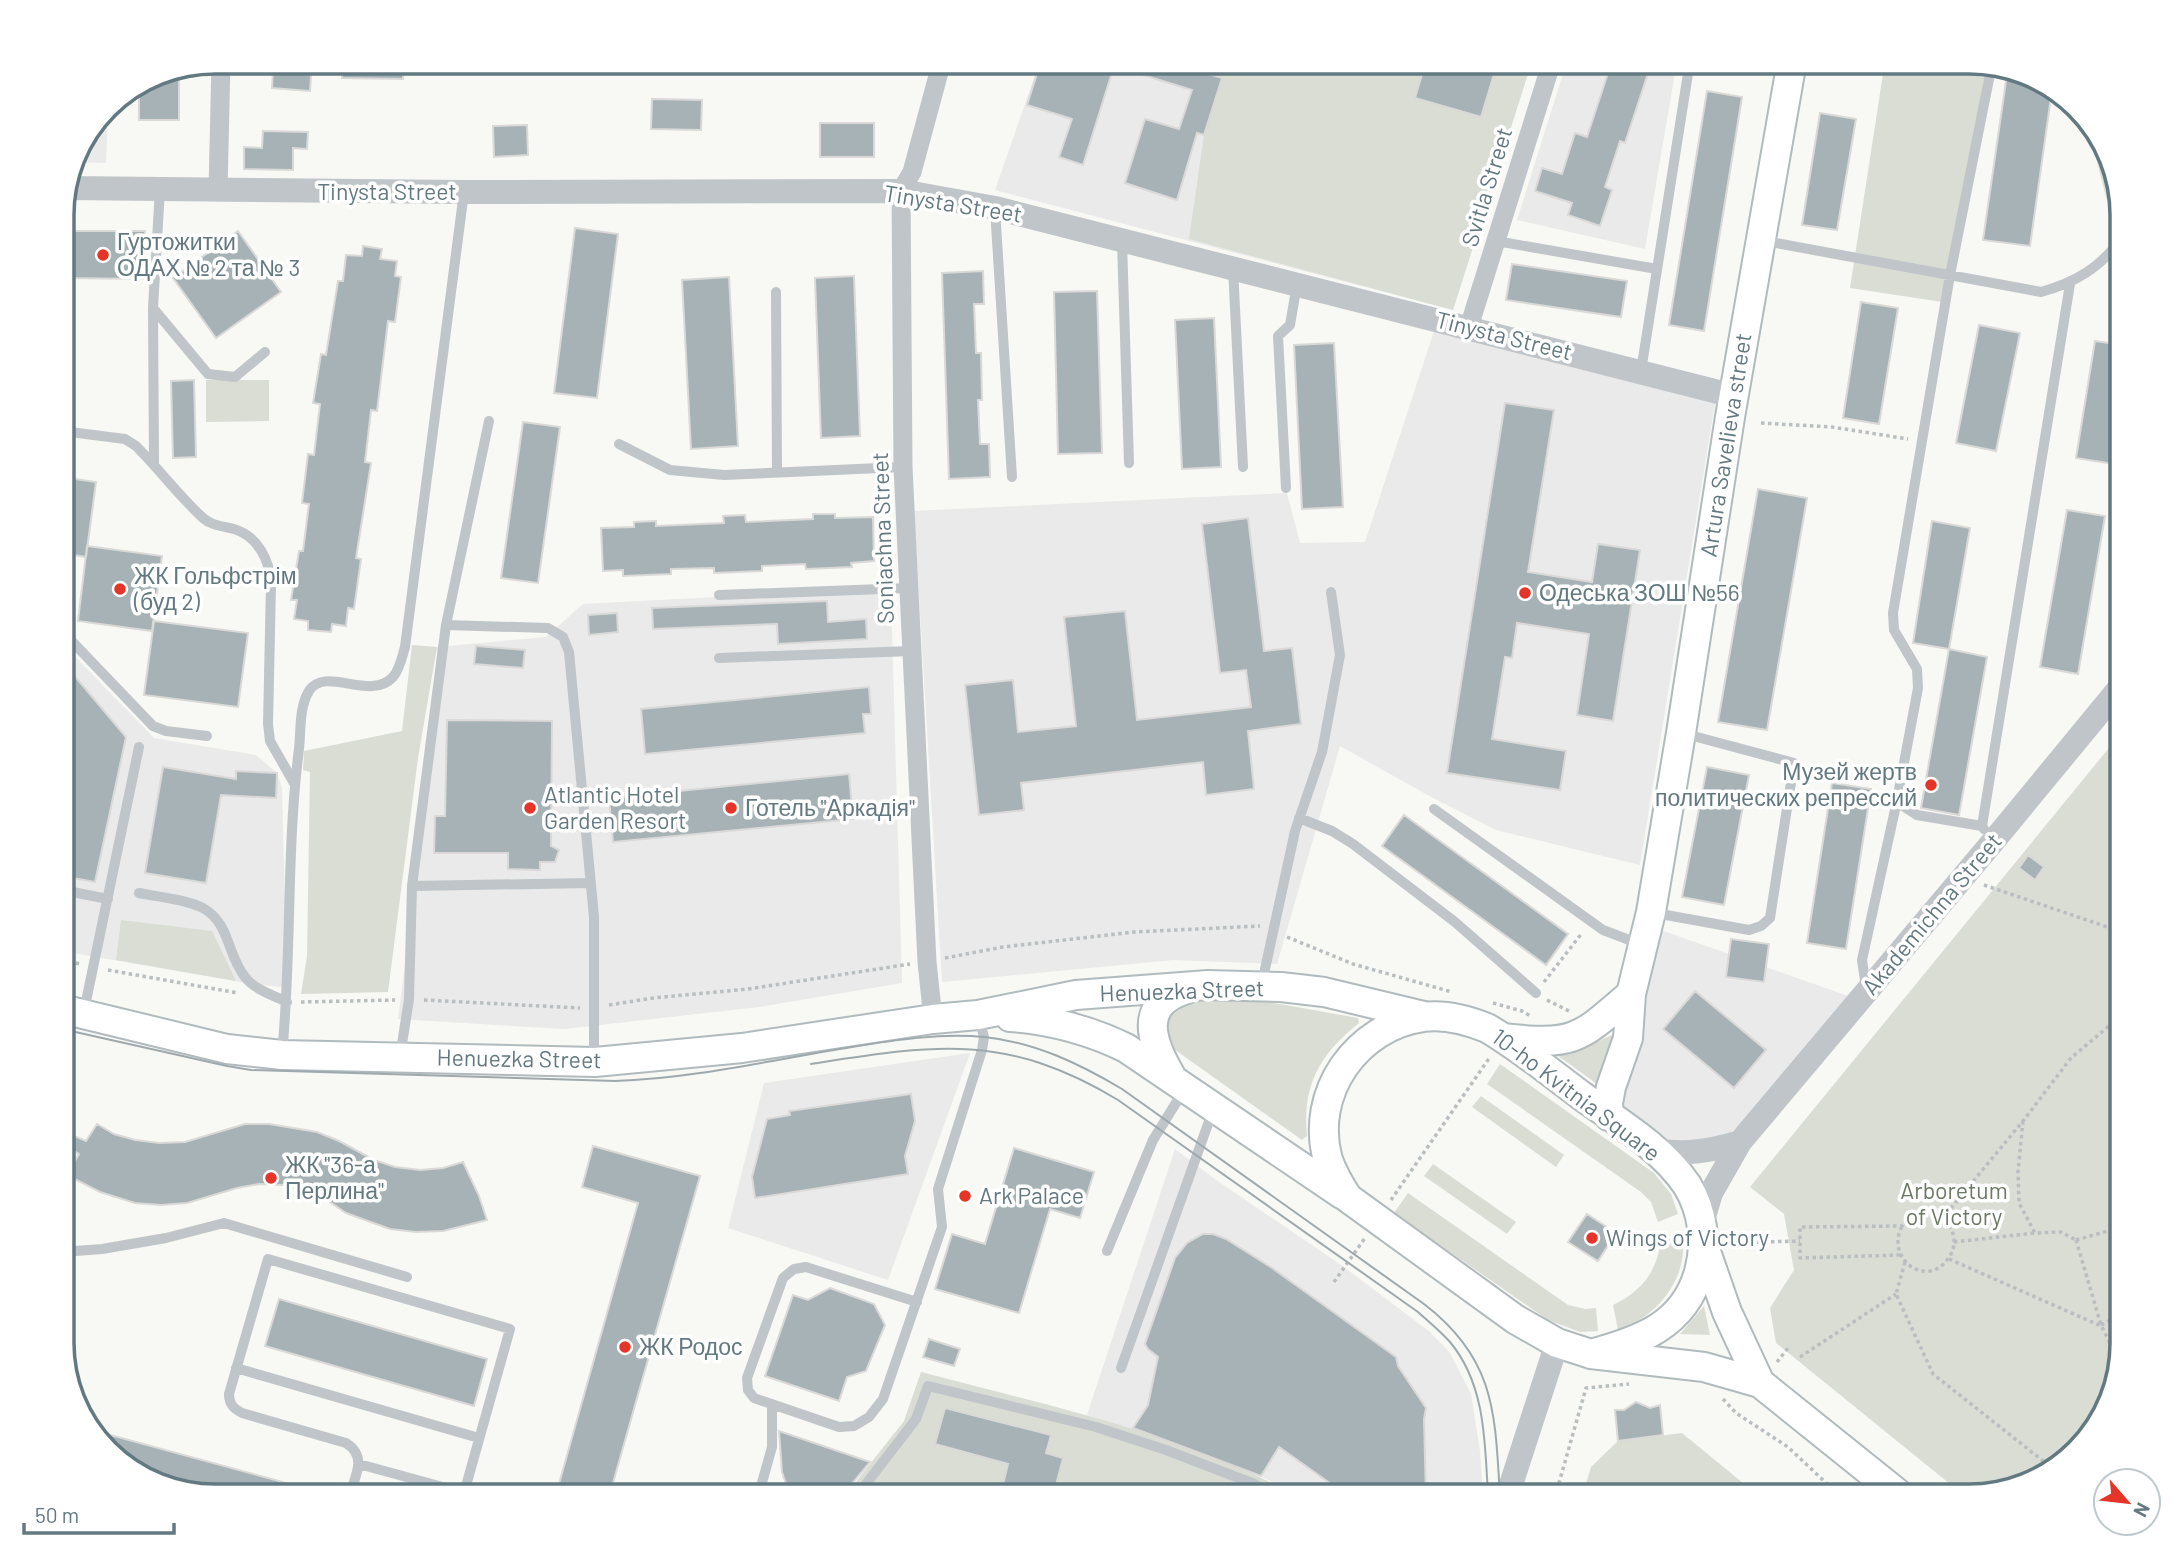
<svg xmlns="http://www.w3.org/2000/svg" width="2183" height="1558" font-family="Barlow,sans-serif">
  <rect width="100%" height="100%" fill="#f8f8f5"/>
  <!-- built -->
  <path fill="#e9eae9" d="M1040,61H1168L1183,66L1185,61H1532L1453,310L995,190Z
    M1567,61H1677L1645,249L1517,220Z
    M108,107L106,163L73,162L77,146Z
    M1434,331L1715,403L1640,865L1496,830L1433,798L1340,746L1277,964L1173,960L942,982L914,511L1287,493L1300,543L1365,542Z
    M853,590L891,597L902,983L759,1007L564,1029L398,1019L432,755L437,647L546,637L583,604Z
    M62,643L154,738L256,755L277,773L282,788L286,947L283,987L258,985L62,951Z
    M1655,928L1848,996L1755,1113L1713,1146L1667,1144L1615,1103Z
    M970,1053L888,1280L728,1228L764,1083Z
    M1175,1149L1212,1177L1344,1267L1430,1332L1450,1353L1471,1394L1480,1451L1483,1497H1299L1261,1476L1087,1415Z"/>
  <!-- green -->
  <path fill="#d9ddd4" d="M1185,61H1532L1453,310L1189,239L1204,135L1222,79L1183,66Z
    M1885,61H1969L1986,67L1949,303L1850,288Z
    M2093,131L2106,146L2120,206L2114,228L2093,146Z
    M206,380H269V421L206,422Z
    M412,645L437,647L418,758L388,992L301,994L307,956L310,772L303,770L304,751L402,731Z
    M2122,732V1344L2090,1436L2037,1481L1966,1497L1776,1343L1770,1308L1794,1270L1784,1214L1750,1187Z
    M121,920L212,931L236,981L116,960Z
    M1246,998L1358,1018L1359,1023C1320,1054 1302,1085 1307,1136L1302,1140L1171,1047L1163,1024L1164,1017L1189,1000Z
    M1616,1033L1597,1084L1554,1053L1586,1047Z
    M1500,1064L1654,1173L1671,1194L1678,1214L1658,1222L1651,1202L1641,1192L1487,1084Z
    M1481,1096L1564,1155L1556,1167L1472,1107Z
    M1433,1164L1516,1222L1507,1234L1424,1176Z
    M1408,1193L1568,1305L1585,1309L1596,1308L1598,1331L1580,1332L1548,1320L1394,1213Z
    M1682,1235C1690,1276 1657,1318 1618,1330L1613,1305C1642,1291 1657,1272 1661,1239Z
    M1704,1306L1710,1335L1680,1334Z
    M921,1372C1049,1406 1182,1433 1299,1497H844L904,1421Z
    M1682,1433L1760,1497H1582L1591,1467L1618,1441Z"/>
  <!-- building -->
  <path fill="#a6b2b5" stroke="#dad9d8" stroke-width="2" d="M290,61H312L310,91L272,88L273,69H289Z
    M342,61H404L403,79L342,78Z
    M1041,61H1168L1222,78L1204,135L1197,133L1177,200L1125,183L1145,119L1179,129L1192,90L1114,66L1083,165L1059,157L1072,119L1027,105Z
    M1426,61H1498L1481,117L1415,98Z
    M1612,61H1652L1625,143L1620,141L1605,187L1612,190L1600,226L1568,215L1572,203L1535,191L1542,168L1562,174L1575,133L1587,137Z
    M179,68V120H139V84L156,73Z
    M2007,74L2052,90L2030,246L1983,240Z
    M1707,91L1742,97L1704,331L1669,325Z
    M652,99L702,100L701,130L651,129Z
    M1820,113L1856,119L1837,230L1802,225Z
    M820,123H874V157H820Z
    M527,125L528,155L494,157L493,126Z
    M263,131L308,132L307,149L293,148V170L244,169V147L262,148Z
    M575,228L618,234L597,398L554,393Z
    M62,231H145L144,279L62,278Z
    M238,231L281,292L216,338L173,278Z
    M363,246L382,249L380,259L397,261L395,276L401,277L395,322L388,321L377,411L371,410L365,462L371,463L356,558L361,559L354,609L348,608L346,626L332,624L331,632L308,630V621L294,619L297,600H291L299,551H303L309,504L302,503L308,454L314,455L320,404L313,403L321,354L326,355L338,281H343L346,255L362,256Z
    M1512,264L1627,281L1621,317L1506,300Z
    M983,271L984,304H974L976,353H981L982,400H978L980,444H989L990,477L949,479L942,273Z
    M854,276L860,436L821,438L815,278Z
    M729,277L738,446L691,449L682,280Z
    M1097,291L1102,453L1058,454L1054,292Z
    M1861,302L1898,308L1879,424L1843,418Z
    M1214,318L1221,467L1182,469L1175,320Z
    M1979,325L2020,333L1996,451L1956,443Z
    M2095,341L2122,345V417L2114,464L2076,458Z
    M1334,343L1343,507L1302,509L1294,345Z
    M194,380L196,457L173,458L171,381Z
    M1505,403L1554,410L1528,572L1592,582L1598,544L1640,550L1613,721L1577,715L1589,634L1517,623L1512,658L1505,657L1492,739L1566,751L1560,790L1447,773Z
    M523,422L560,427L538,583L501,578Z
    M62,477L96,482L86,557L62,553Z
    M1758,489L1807,498L1767,730L1718,722Z
    M2067,510L2105,516L2078,674L2040,667Z
    M813,514H835V518L873,517L874,561L851,563L852,567L806,569L805,564L762,566V571L714,573V568L671,569V574L623,576V570L603,571L601,528L634,527V522L656,521V526L724,523L723,516L745,515L746,522L813,519Z
    M1248,518L1264,651L1292,648L1301,724L1248,731L1254,789L1206,795L1203,762L1021,783L1024,810L979,815L965,685L1013,680L1018,732L1076,726L1064,617L1125,611L1137,720L1251,707L1246,670L1220,673L1202,524Z
    M1932,521L1970,528L1949,649L1913,643Z
    M87,546L162,556L152,631L78,621Z
    M827,601L828,622L866,619L867,639L778,644L777,624L653,629L652,608Z
    M617,613L618,632L589,635L588,615Z
    M154,621L248,633L238,707L144,695Z
    M476,646L525,650L523,668L474,664Z
    M1949,649L1987,657L1959,815L1921,808Z
    M62,661L126,737L95,882L62,876Z
    M869,687L871,714H863L865,733L645,754L641,709Z
    M447,720L552,721L551,846L559,850L555,862H540V870L508,869V853H434L435,816H445Z
    M163,767L236,779V771L277,773L276,798L221,795L206,883L145,873Z
    M1707,767L1749,775L1724,905L1682,897Z
    M849,774L853,819L613,842L609,798Z
    M1832,783L1871,789L1846,949L1807,943Z
    M1404,815L1568,934L1546,965L1382,846Z
    M2028,855L2044,867L2035,880L2019,868Z
    M1731,939L1769,944L1764,982L1726,977Z
    M1695,991L1766,1050L1734,1088L1663,1029Z
    M911,1094L915,1121L905,1156L908,1174L755,1198L752,1177L767,1119L790,1115L789,1111Z
    M97,1124L114,1134L135,1140L159,1143L185,1142L245,1124H269L317,1132L339,1141L374,1160L395,1167L420,1170L443,1168L463,1162L479,1196L487,1220L443,1231L416,1232L390,1229L346,1213L327,1200L306,1191L284,1185L259,1184L237,1188L187,1203L161,1205L135,1203L100,1192L67,1175L79,1154L62,1143V1131L86,1141Z
    M593,1146L700,1176L609,1497H579L557,1491L638,1203L582,1187Z
    M1014,1148L1094,1172L1080,1218L1050,1209L1019,1313L935,1289L952,1234L985,1244Z
    M1587,1214L1616,1233L1598,1261L1568,1242Z
    M1203,1234H1213L1226,1239L1272,1268L1396,1357L1398,1366L1426,1408L1424,1419L1426,1497H1322L1331,1484L1279,1447L1261,1476L1133,1428L1148,1405L1158,1357L1148,1349L1145,1344L1175,1258L1187,1243Z
    M830,1288L874,1304L885,1325L866,1371L847,1377L839,1401L765,1376L793,1295L808,1300Z
    M279,1299L487,1359L474,1406L265,1346Z
    M929,1339L960,1349L954,1366L923,1357Z
    M1636,1402L1650,1408L1660,1405L1663,1435L1618,1441L1615,1410H1624Z
    M945,1408L1051,1435L1046,1453L1063,1458L1053,1497H1000L1008,1464L935,1444Z
    M92,1430L290,1484L287,1497H214L122,1465Z
    M779,1431L870,1462L841,1497H795L788,1490L782,1472Z"/>
  <g fill="none" stroke-linecap="round" stroke-linejoin="round">
    <defs>
      <path id="secondary" d="M62,1009L227,1049L282,1055L595,1062L742,1048L933,1019L978,1015L1076,995L1208,985L1281,987L1324,992L1424,1016
        M1010,1017C1052,1020 1089,1030 1126,1048L1343,1195
        M1503,1038C1575,1046 1579,1039 1631,994
        M1171,1076C1151,1042 1137,1004 1187,989
        M1609,1116L1608,1103L1611,1087L1628,1038L1631,994L1651,912L1681,733L1730,417L1792,61
        M1704,1246L1727,1312L1760,1383
        M1591,1354C1639,1341 1684,1326 1699,1272C1707,1243 1703,1211 1687,1185C1662,1148 1618,1122 1582,1096C1551,1073 1521,1048 1487,1028C1467,1020 1446,1014 1424,1017C1357,1026 1309,1093 1328,1160C1333,1174 1340,1186 1348,1198L1515,1319L1557,1343L1591,1354L1704,1367L1760,1383L1902,1497"/>
    </defs>
    <!-- secondary casing -->
    <use href="#secondary" stroke="#b1babd" stroke-width="32"/>
    <!-- path -->
    <path stroke="#b9bec0" stroke-width="3.5" stroke-dasharray="3.5 3.5" stroke-linecap="butt" d="M1761,423L1832,427L1908,439
      M1984,885L2122,932
      M1287,937L1353,964L1452,992
      M945,958L1003,947L1134,932L1260,926
      M62,960L80,964
      M108,970L238,993
      M1544,982L1582,933
      M424,1000L580,1008
      M1547,1000L1571,1012
      M301,1002L395,1000
      M1493,1003L1522,1011L1532,1017
      M609,1005L653,998L748,989L910,964
      M2023,1121L2018,1172L2019,1203L2035,1233L2061,1232L2076,1240
      M1391,1200L1490,1057
      M1942,1219L2023,1121L2071,1058L2122,1015
      M2076,1240L2101,1325L2117,1358
      M2076,1240L2122,1227
      M1954,1242L2035,1233
      M1729,1243L1800,1241
      M1900,1255L1800,1258V1227L1902,1226C1929,1195 1971,1231 1947,1260C1926,1288 1885,1259 1902,1226
      M1949,1259L2101,1326
      M1905,1262L1896,1294L1933,1374L2052,1468
      M1334,1282L1365,1238
      M2101,1325L2122,1314
      M1800,1357L1896,1294
      M1777,1362L1788,1348
      M1723,1399L1736,1413L1788,1447L1841,1497
      M1555,1497L1586,1388L1629,1384"/>
    <!-- service -->
    <path stroke="#bfc5c8" stroke-width="10" d="M75,187L76,153
      M995,209L1012,477
      M1496,241L1657,269
      M1765,241L2041,292C2076,282 2100,268 2122,238
      M1122,243L1129,463
      M1233,268L1243,467
      M776,292L777,472
      M153,308L208,374L235,377L265,352
      M1641,371L1690,61
      M62,431L125,439L136,446C159,469 179,496 203,518C212,526 223,526 234,529C258,536 270,561 271,584L268,724L270,741L294,783
      M619,444L670,470L724,475L903,467
      M154,464L153,308L160,189
      M1286,488L1278,336L1290,325L1297,284
      M719,595L909,588
      M446,625L548,628L563,637L569,652L594,917V1060
      M62,631L153,726L166,731L207,736
      M719,658L912,651
      M1434,809L1603,930L1640,944
      M1299,818L1332,831L1353,844L1455,922L1536,993
      M1982,826L1917,815L1903,806L1898,795L1918,688L1917,669L1894,630L1893,613L1950,275L1991,69
      M1984,829L1982,826L2070,284
      M412,886L590,883
      M62,890L108,899
      M139,893C158,897 185,899 203,908C230,923 227,955 245,977C255,990 273,995 287,1002
      M1655,913L1749,930L1761,926L1770,918L1794,763L1682,733
      M1262,983L1295,831L1322,752L1340,655L1331,592
      M1866,987L1862,960L1898,796
      M84,1011L139,747
      M282,1054C292,953 286,850 299,749C301,731 299,707 309,691C325,665 370,702 393,677C400,669 402,657 405,647L464,192
      M400,1057L409,999L412,886L446,625L489,421
      M1107,1251L1153,1140L1184,1090
      M62,1252L102,1249L166,1238L224,1223L407,1277
      M917,1302L806,1267L794,1269L783,1278L747,1378L748,1390L754,1398L839,1427L854,1426L869,1417L883,1399L942,1227L938,1189L982,1050L984,1037L979,1018
      M236,1368L479,1438
      M1121,1368L1213,1110
      M359,1464L479,1497
      M349,1497C355,1476 368,1457 346,1443L242,1413C233,1408 229,1404 229,1394L268,1259L510,1329L464,1493
      M758,1497L772,1447V1405
      M856,1497L916,1419L928,1386L1096,1427L1166,1450L1252,1483
      M1248,1497L1252,1483L1278,1497"/>
    <!-- minor -->
    <path stroke="#bfc5c8" stroke-width="19" d="M218,191L221,61
      M1469,327L1552,61
      M933,1019L927,962L903,467L901,191L912,172L942,61"/>
    <!-- tertiary -->
    <path stroke="#bfc5c8" stroke-width="24" d="M66,188L464,192L901,191L995,208L1734,396
      M1655,1150C1685,1155 1711,1151 1740,1142
      M1702,1223L1711,1193L1740,1142L1991,844L2122,685
      M1507,1497L1557,1343"/>
    <!-- secondary -->
    <use href="#secondary" stroke="#fff" stroke-width="28"/>
    <!-- tram -->
    <path stroke="#9ea9ad" stroke-width="2" d="M62,1029L227,1066L251,1070L615,1081C692,1079 776,1059 852,1047C895,1040 940,1033 984,1037C1035,1042 1080,1064 1122,1089L1424,1304C1496,1359 1495,1414 1500,1497
      M811,1064C933,1045 1006,1032 1118,1100L1418,1312C1429,1322 1440,1331 1450,1342C1486,1385 1485,1444 1488,1497"/>
  </g>
  <!-- markers -->
  <g fill="#e53428" stroke="#fff" stroke-width="2.5">
    <circle cx="103" cy="255" r="7"/>
    <circle cx="120" cy="589" r="7"/>
    <circle cx="1525" cy="593" r="7"/>
    <circle cx="1931" cy="785" r="7"/>
    <circle cx="530" cy="808" r="7"/>
    <circle cx="731" cy="808" r="7"/>
    <circle cx="271" cy="1178" r="7"/>
    <circle cx="965" cy="1196" r="7"/>
    <circle cx="1592" cy="1238" r="7"/>
    <circle cx="625" cy="1347" r="7"/>
  </g>
  <g text-anchor="middle" stroke-width="7" stroke-linejoin="round" paint-order="stroke">
    <!-- street labels -->
    <g font-size="23" fill="#637981" stroke="#fff">
      <text transform="translate(1487 187) rotate(-73)" y="8">Svitla Street</text>
      <text x="387" y="200">Tinysta Street</text>
      <text transform="translate(953 204) rotate(9)" y="8">Tinysta Street</text>
      <text transform="translate(1504 336) rotate(14)" y="8">Tinysta Street</text>
      <text transform="translate(1726 445) rotate(-81)" y="8">Artura Savelieva street</text>
      <text transform="translate(883 538) rotate(-92)" y="8">Soniachna Street</text>
      <text transform="translate(1932 914) rotate(-50)" y="8">Akademichna Street</text>
      <text transform="translate(1182 991) rotate(-2)" y="8">Henuezka Street</text>
      <text transform="translate(519 1059) rotate(1)" y="8">Henuezka Street</text>
      <text transform="translate(1576 1095) rotate(37)" y="8">10-ho Kvitnia Square</text>
    </g>
    <!-- poi labels -->
    <g font-size="23" fill="#637981" stroke="#fff" text-anchor="start">
      <text x="117" y="250">Гуртожитки<tspan x="117" dy="26">ОДАХ № 2 та № 3</tspan></text>
      <text x="134" y="584">ЖК Гольфстрім<tspan x="134" dy="26">(буд 2)</tspan></text>
      <text x="1539" y="601">Одеська ЗОШ №56</text>
      <text x="1917" y="780" text-anchor="end">Музей жертв<tspan x="1917" dy="26">политических репрессий</tspan></text>
      <text x="544" y="803">Atlantic Hotel<tspan x="544" dy="26">Garden Resort</tspan></text>
      <text x="745" y="816">Готель "Аркадія"</text>
      <text x="285" y="1173">ЖК "36-а<tspan x="285" dy="26">Перлина"</tspan></text>
      <text x="979" y="1204">Ark Palace</text>
      <text x="1606" y="1246">Wings of Victory</text>
      <text x="639" y="1355">ЖК Родос</text>
    </g>
    <!-- park labels -->
    <g font-size="23" fill="#6a7962" stroke="#fff">
      <text x="1954" y="1199">Arboretum<tspan x="1954" dy="26">of Victory</tspan></text>
    </g>
  </g>
  <!-- crop -->
  <path d="M0 0H2183V1558H0ZM215 74H1969A141 141 0 0 1 2110 215V1343A141 141 0 0 1 1969 1484H215A141 141 0 0 1 74 1343V215A141 141 0 0 1 215 74Z" fill="#fff" fill-rule="evenodd"/>
  <path fill="none" stroke="#637981" stroke-width="3.5" d="M215 74H1969A141 141 0 0 1 2110 215V1343A141 141 0 0 1 1969 1484H215A141 141 0 0 1 74 1343V215A141 141 0 0 1 215 74Z"/>
  <!-- north arrow -->
  <g transform="translate(2127 1502) rotate(118)"><circle r="33" fill="#ffffff" stroke="#c1c9cd" stroke-width="2"/>
  <path d="M0-5L12 26L0 18L-12 26Z" fill="#e53428"/>
  <text y="-10" font-size="19" font-weight="bold" text-anchor="middle" fill="#637981">N</text>
  </g>
  <!-- scale -->
  <path d="M24 1523v10h150v-10" fill="none" stroke="#637981" stroke-width="3.5"/>
  <text x="35" y="1523" font-size="21" fill="#637981" stroke="#ffffff" stroke-width="5" paint-order="stroke">50 m</text>
</svg>
